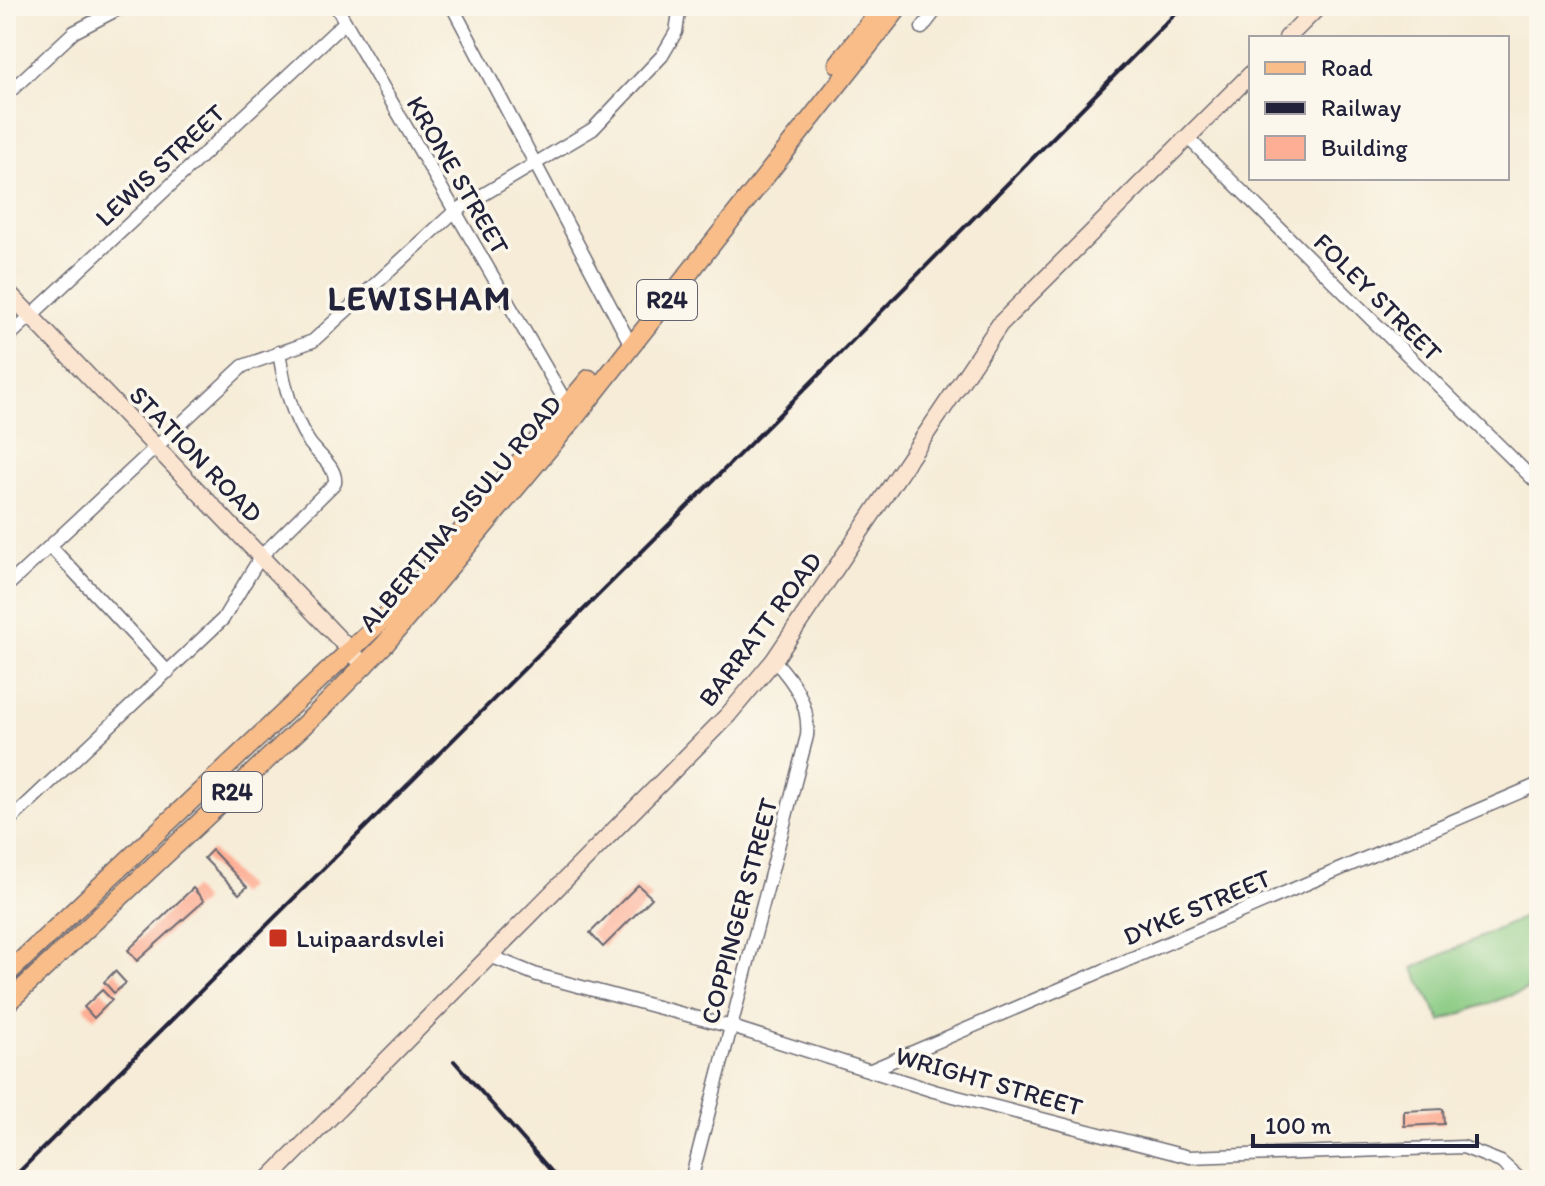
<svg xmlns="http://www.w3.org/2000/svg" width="1545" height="1186" font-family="Itim,sans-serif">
  <rect width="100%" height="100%" fill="#fbf7ec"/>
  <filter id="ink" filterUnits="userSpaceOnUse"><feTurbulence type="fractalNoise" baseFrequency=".0125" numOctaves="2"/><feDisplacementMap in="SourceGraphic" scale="16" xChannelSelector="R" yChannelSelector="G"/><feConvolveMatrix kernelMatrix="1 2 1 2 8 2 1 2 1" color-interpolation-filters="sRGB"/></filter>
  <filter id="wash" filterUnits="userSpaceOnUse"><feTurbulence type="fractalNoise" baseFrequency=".006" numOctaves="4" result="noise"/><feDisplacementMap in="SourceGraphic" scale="32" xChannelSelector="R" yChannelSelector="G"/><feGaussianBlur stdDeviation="1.8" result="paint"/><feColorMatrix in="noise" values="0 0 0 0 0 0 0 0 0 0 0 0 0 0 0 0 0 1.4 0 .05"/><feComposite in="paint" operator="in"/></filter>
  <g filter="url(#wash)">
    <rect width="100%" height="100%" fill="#f6ecd7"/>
    <!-- green -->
    <path fill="#88ca82" stroke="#55765e" stroke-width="2" d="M1539,910V985L1441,1021L1413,968Z"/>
    <g id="blocks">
      <!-- building -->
      <path fill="#fdae94" d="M212,850L247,887L239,894L204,858Z
        M638,885L652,898L603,947L590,933Z
        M193,888L204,901L137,961L128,950Z
        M115,971L126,983L114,993L104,982Z
        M102,990L112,1000L94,1018L84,1007Z
        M1443,1109L1444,1124L1404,1126V1111Z"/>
    </g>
  </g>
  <g filter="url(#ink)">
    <use href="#blocks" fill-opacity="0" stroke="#6c6972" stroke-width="2"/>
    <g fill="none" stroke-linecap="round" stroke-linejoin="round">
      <defs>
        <path id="street" d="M336,6L568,406
          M452,6L631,345
          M922,28L939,6
          M6,95L74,32L124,6
          M1187,137L1539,485
          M6,339L345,22
          M50,546L168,672
          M6,587L243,366L313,341L454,212L593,129L662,56L676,32L680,6
          M6,824L223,619L261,556L335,483C337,467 318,455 309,442C291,414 284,384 279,352
          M490,956L537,975L732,1027L934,1091L1189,1157L1463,1147L1501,1162L1521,1180
          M871,1070L1539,784
          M691,1180L807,736C810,704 794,682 774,660"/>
        <path id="secondary" d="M1287,38L1319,6
          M6,290L365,666
          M268,1180L728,715L774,660L1000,324L1251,74"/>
        <path id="primary" d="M838,64L883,6
          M6,975L376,626L420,581L589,379
          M6,1004L321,709L385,644L576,416L900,6"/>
      </defs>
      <!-- street casing -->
      <use href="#street" stroke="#6c6972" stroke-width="15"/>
      <!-- secondary casing -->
      <use href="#secondary" stroke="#6c6972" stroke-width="19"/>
      <!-- primary casing -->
      <use href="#primary" stroke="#6c6972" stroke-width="21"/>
      <!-- street -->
      <use href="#street" stroke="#fff" stroke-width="12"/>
      <!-- secondary -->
      <use href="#secondary" stroke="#fce5d0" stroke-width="16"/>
      <!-- primary -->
      <use href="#primary" stroke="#f8bd89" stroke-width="18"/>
      <!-- rail -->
      <path stroke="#22223b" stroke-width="4" d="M454,1061L559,1180
        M11,1180L773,421L1183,6"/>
    </g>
  </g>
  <!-- markers -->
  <rect fill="#c8321e" stroke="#fbf7ec" stroke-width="3" x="268" y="928" width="20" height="20" rx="4"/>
  <g text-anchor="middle" stroke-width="7" stroke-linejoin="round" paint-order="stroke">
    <!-- shield labels -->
    <g fill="#fbf7ec" stroke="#636270" stroke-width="2">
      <rect x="637" y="280" width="60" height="40" rx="6"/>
      <rect x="202" y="772" width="60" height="40" rx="6"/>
    </g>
    <g font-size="24" font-weight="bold" fill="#22223b">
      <text x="667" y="308">R24</text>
      <text x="232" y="800">R24</text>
    </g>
    <!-- street labels -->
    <g font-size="26" fill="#22223b" stroke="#fbf7ec">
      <text transform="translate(160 165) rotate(-43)" y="9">LEWIS STREET</text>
      <text transform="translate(458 175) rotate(60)" y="9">KRONE STREET</text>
      <text transform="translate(1378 297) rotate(45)" y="9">FOLEY STREET</text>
      <text transform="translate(196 454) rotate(46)" y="9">STATION ROAD</text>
      <text transform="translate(460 513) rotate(-50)" y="9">ALBERTINA SISULU ROAD</text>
      <text transform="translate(760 629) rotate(-53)" y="9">BARRATT ROAD</text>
      <text transform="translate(1197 907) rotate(-23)" y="9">DYKE STREET</text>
      <text transform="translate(739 911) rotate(-75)" y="9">COPPINGER STREET</text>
      <text transform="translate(989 1081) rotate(16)" y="9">WRIGHT STREET</text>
    </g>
    <!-- poi labels -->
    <g font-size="26" fill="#22223b" stroke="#fbf7ec" text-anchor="start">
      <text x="296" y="947">Luipaardsvlei</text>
    </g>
    <!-- district labels -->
    <g font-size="34" font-weight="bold" letter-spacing="2" fill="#22223b" stroke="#fbf7ec">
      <text x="420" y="310">LEWISHAM</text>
    </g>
  </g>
  <!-- margin -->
  <rect width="1545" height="1186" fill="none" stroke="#fbf7ec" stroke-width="32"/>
  <!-- legend -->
  <rect x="1249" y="36" width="260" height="144" fill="#fbf7ec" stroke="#a4a2a5" stroke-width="2"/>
  <rect x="1265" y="62" width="40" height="12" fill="#f8bd89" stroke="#a4a2a5" stroke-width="2"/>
  <text x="1321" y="76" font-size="24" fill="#22223b">Road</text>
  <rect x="1265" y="102" width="40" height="12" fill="#22223b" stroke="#a4a2a5" stroke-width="2"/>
  <text x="1321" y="116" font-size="24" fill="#22223b">Railway</text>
  <rect x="1265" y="136" width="40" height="24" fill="#fdae94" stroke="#a4a2a5" stroke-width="2"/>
  <text x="1321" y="156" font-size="24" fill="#22223b">Building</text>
  <!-- scale -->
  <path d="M1253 1134v12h224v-12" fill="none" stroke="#22223b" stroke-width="4"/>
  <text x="1265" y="1134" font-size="24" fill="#22223b" stroke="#fbf7ec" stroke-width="6" paint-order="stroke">100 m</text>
</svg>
